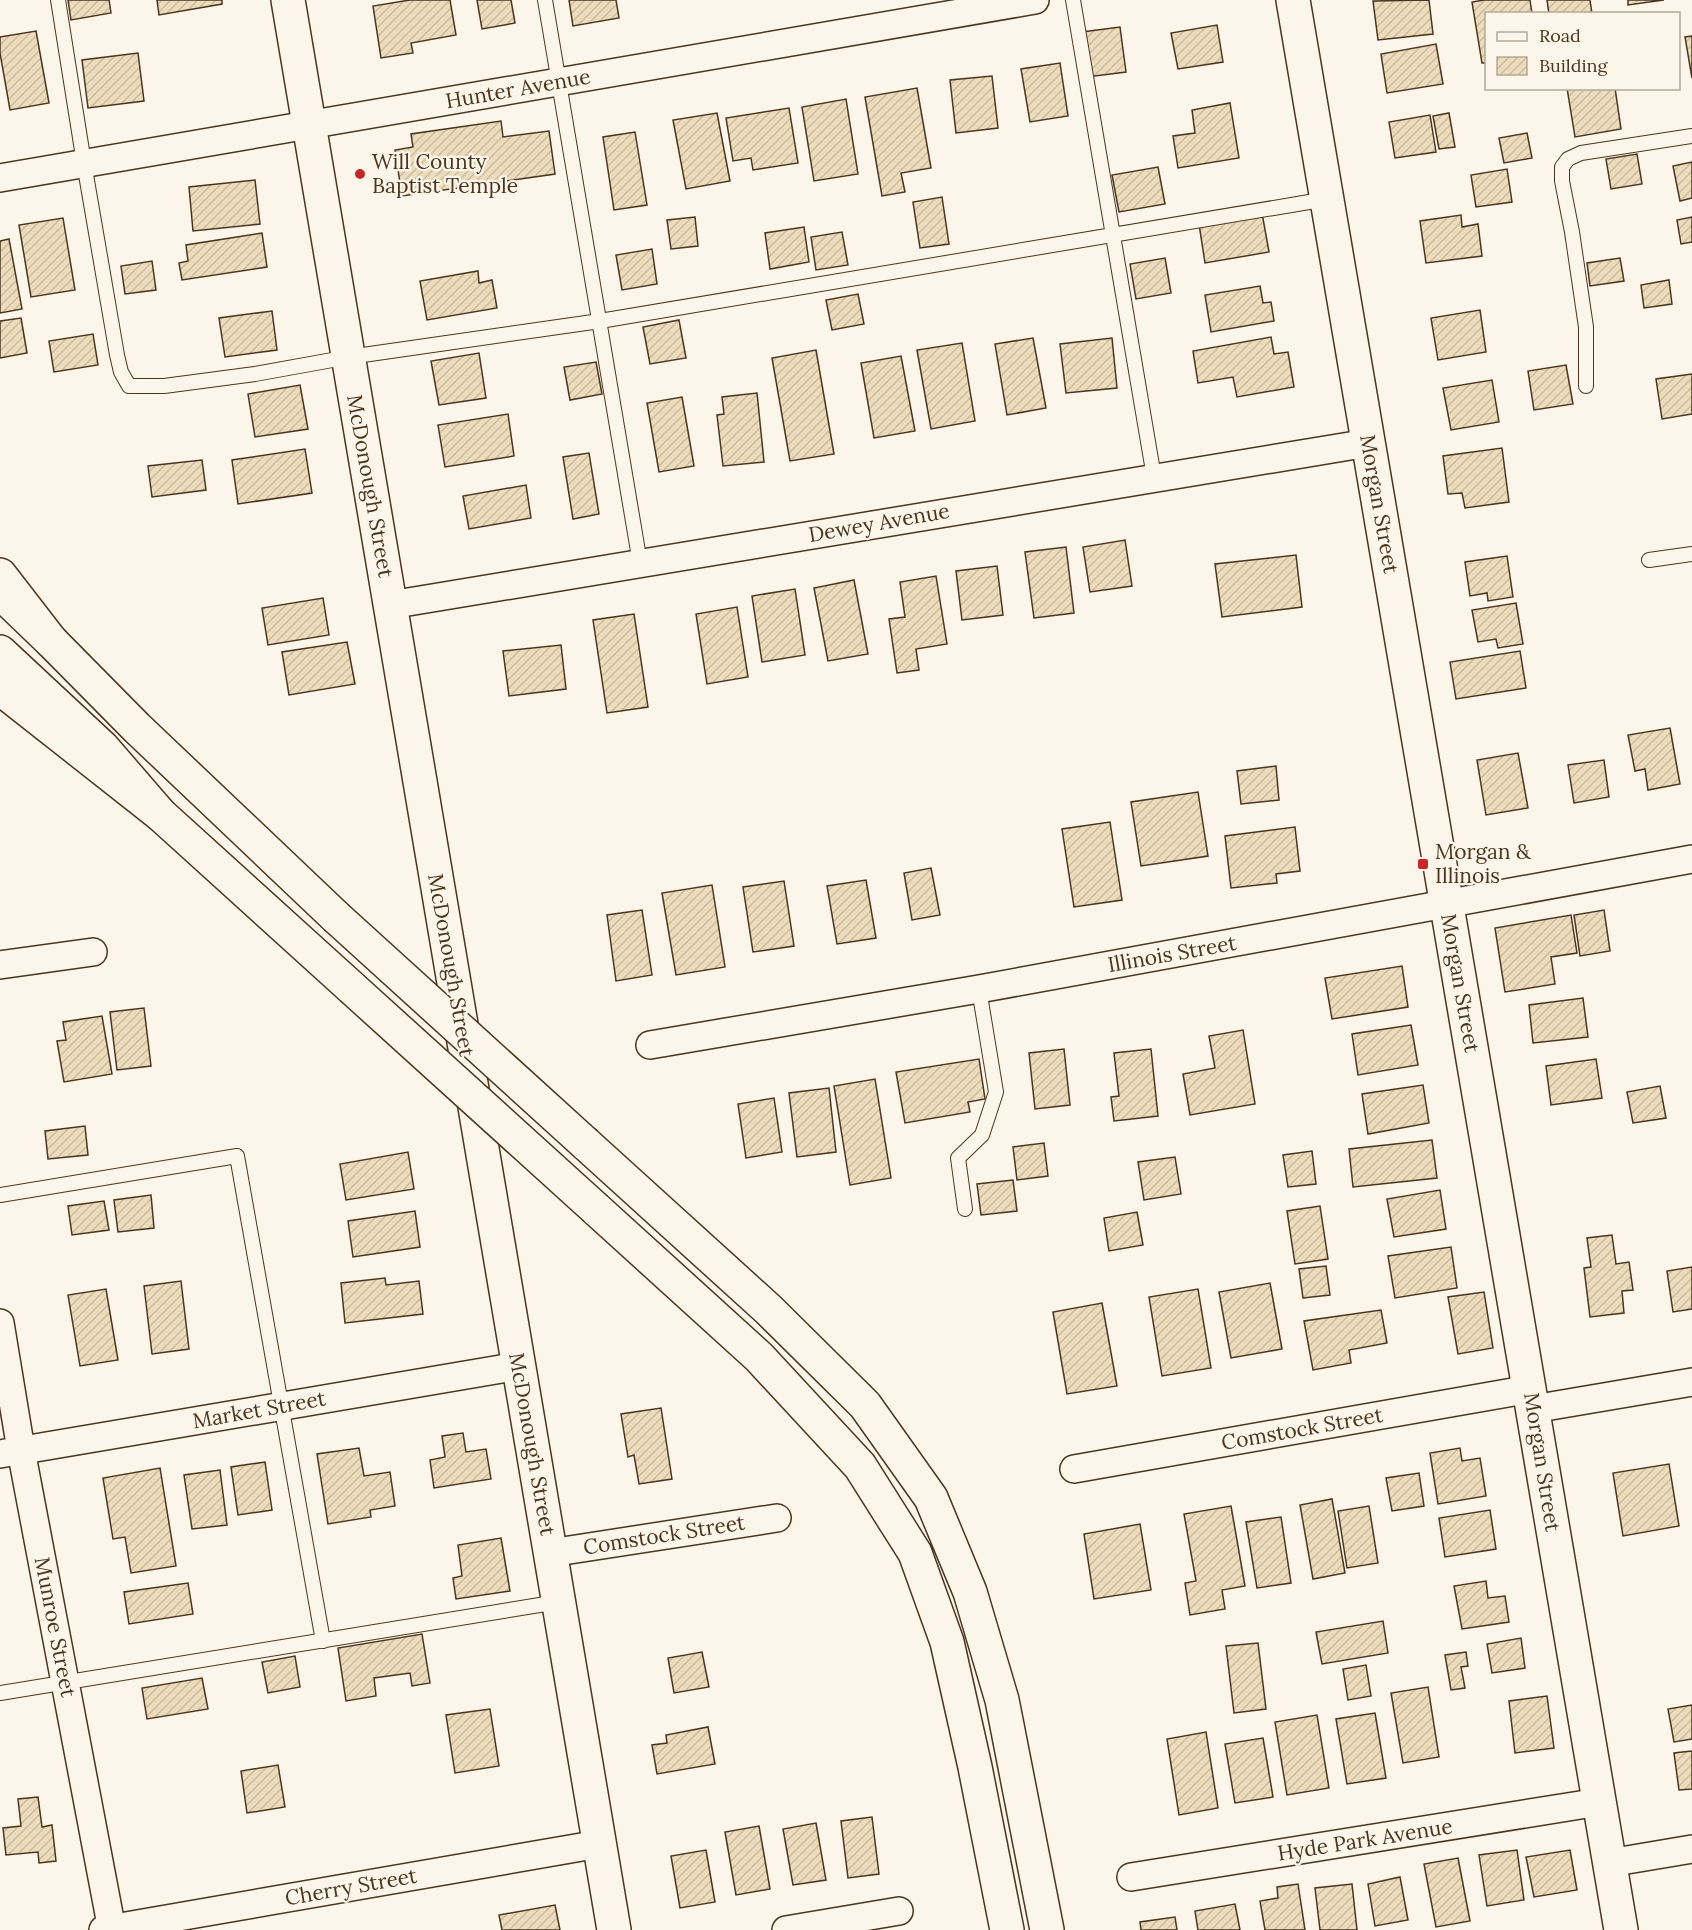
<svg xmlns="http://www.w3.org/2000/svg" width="1692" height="1930" font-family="Lora,serif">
  <defs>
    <pattern id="building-hatch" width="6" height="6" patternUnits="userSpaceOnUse" patternTransform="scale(1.5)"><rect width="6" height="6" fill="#ecdcbc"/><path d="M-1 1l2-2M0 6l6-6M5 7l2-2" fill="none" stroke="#ccbda1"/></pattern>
  </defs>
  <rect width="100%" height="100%" fill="#fbf6e9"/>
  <!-- building -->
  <path fill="url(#building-hatch)" stroke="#4a3520" stroke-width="1.5" d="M68,0H109L111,13L71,20Z
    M157,0H222V4L159,15Z
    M410,0H450L456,35L411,43L413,53L381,58L373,6Z
    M477,0H511L515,23L482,29Z
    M569,0H616L619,18L573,26Z
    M1429,0L1433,34L1378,40L1373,1Z
    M1484,0H1530L1532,14H1486V63H1482L1472,2Z
    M1547,0H1590L1592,14H1549Z
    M1628,0H1664L1628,5Z
    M1217,25L1223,62L1178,69L1171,33Z
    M1120,27L1126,72L1087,77L1082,32Z
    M36,31L49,103L10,110L0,53V37Z
    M1692,36V78L1685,37Z
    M1436,44L1443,84L1387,93L1381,54Z
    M138,53L144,101L88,108L82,60Z
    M1060,63L1068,116L1030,122L1021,69Z
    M992,76L998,128L956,133L950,80Z
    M917,88L931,168L901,173L905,192L882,196L865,97Z
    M1567,88H1615L1621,129L1575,137Z
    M846,99L858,174L814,181L802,107Z
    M1230,103L1239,158L1178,168L1173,136L1195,133L1192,110Z
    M789,108L798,163L753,170L751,158L733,161L726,118Z
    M717,113L730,181L686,189L673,120Z
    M1449,113L1455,147L1439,149L1433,116Z
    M1430,115L1436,152L1395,158L1389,122Z
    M501,121L503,137L549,131L555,174L402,196L395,150L413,147L411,134Z
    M635,132L647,205L614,210L603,137Z
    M1527,133L1532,158L1504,163L1499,138Z
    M1637,154L1642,184L1611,189L1606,159Z
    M1692,162V198L1680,201L1673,166Z
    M1158,167L1165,204L1119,212L1112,175Z
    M1507,169L1512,202L1476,207L1471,175Z
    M255,180L260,224L193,231L189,187Z
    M942,197L949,244L920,248L913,202Z
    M1262,213L1269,252L1205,263L1199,224Z
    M1461,215L1462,227L1478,224L1482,256L1426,263L1420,221Z
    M695,217L698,246L671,249L667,220Z
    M1692,217V242L1681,244L1677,220Z
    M63,218L75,290L31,297L19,225Z
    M804,227L809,262L770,269L765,233Z
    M842,232L848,265L816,270L811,237Z
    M262,233L267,267L182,280L179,263L188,261L186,245Z
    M9,239L22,309L0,313V241Z
    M652,249L657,284L622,290L616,255Z
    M1165,258L1171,293L1136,299L1130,264Z
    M1620,258L1624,281L1590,286L1587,263Z
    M152,261L156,290L125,294L121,266Z
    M478,271L479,283L492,280L497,308L427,320L420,281Z
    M1669,280L1672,304L1644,308L1641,285Z
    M1260,286L1263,303L1271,302L1274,321L1211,332L1205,295Z
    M858,294L864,324L832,330L826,300Z
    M1480,310L1486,352L1438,360L1431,318Z
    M272,311L277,350L225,357L219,318Z
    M21,318L27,353L0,358V321Z
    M679,320L686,358L650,364L643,327Z
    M93,334L98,365L54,372L49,341Z
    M1271,337L1274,354L1288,352L1294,387L1237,397L1233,377L1198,383L1193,351Z
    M1033,338L1046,408L1007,415L995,344Z
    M1112,338L1117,388L1066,393L1060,344Z
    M962,343L975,421L931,429L917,350Z
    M816,350L834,454L790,461L772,358Z
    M479,353L486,398L439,405L431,361Z
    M901,356L915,431L874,438L861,363Z
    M596,362L602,394L570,400L564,367Z
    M1566,365L1573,404L1534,410L1528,371Z
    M1692,374V414L1662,419L1656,379Z
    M1492,380L1499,422L1451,430L1443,388Z
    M300,385L308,429L255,437L248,394Z
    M757,393L764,462L723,466L717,415L724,414L722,397Z
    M682,397L694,466L659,472L647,403Z
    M508,414L514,456L445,467L438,425Z
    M1502,448L1509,502L1465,508L1462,493L1448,494L1443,456Z
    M305,449L312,493L238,504L232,460Z
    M589,453L599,514L573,519L563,457Z
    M202,460L206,490L152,497L148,466Z
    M526,485L531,518L469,529L463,496Z
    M1125,540L1132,586L1090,592L1083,547Z
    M1066,547L1074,613L1034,618L1025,552Z
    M1296,555L1302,607L1222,617L1215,564Z
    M1507,556L1513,597L1488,601L1487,593L1470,596L1465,562Z
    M997,566L1003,615L962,620L956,571Z
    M936,576L947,644L916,649L919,670L897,673L889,619L905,617L900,582Z
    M854,580L868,654L828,661L814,588Z
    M795,589L805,655L762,662L752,596Z
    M323,598L329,635L268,645L262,608Z
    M1516,603L1523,644L1498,648L1496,639L1478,642L1472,610Z
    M737,607L748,677L707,684L696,614Z
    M634,614L648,707L607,713L593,620Z
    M347,642L355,684L289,695L282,652Z
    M561,645L566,689L509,696L503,651Z
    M1520,651L1526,688L1456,699L1450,662Z
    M1670,728L1680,784L1648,790L1645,769L1635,771L1628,735Z
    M1518,753L1528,808L1486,815L1477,760Z
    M1604,760L1609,797L1574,803L1568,765Z
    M1276,766L1279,800L1241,804L1237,771Z
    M1198,792L1208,856L1141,866L1131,802Z
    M1110,822L1122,900L1074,907L1062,829Z
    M1295,827L1300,871L1276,874L1277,883L1231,888L1225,836Z
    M931,868L940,915L912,920L904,873Z
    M866,880L876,938L837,944L827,886Z
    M784,881L794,946L753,952L743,887Z
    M712,885L725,967L676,975L662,893Z
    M642,910L652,975L616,981L607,915Z
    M1604,910L1610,951L1580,956L1574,915Z
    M1571,915L1577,953L1551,957L1555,984L1505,992L1495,928Z
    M1402,966L1408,1007L1332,1019L1325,978Z
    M1583,998L1588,1037L1533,1043L1529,1005Z
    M144,1008L151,1066L117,1070L110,1012Z
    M102,1016L112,1074L64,1082L57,1041L66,1040L63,1022Z
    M1411,1025L1418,1065L1358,1075L1352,1034Z
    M1243,1030L1255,1104L1190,1115L1183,1074L1215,1068L1209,1036Z
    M1064,1049L1070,1105L1035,1109L1029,1053Z
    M1151,1049L1158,1116L1114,1121L1111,1097L1119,1096L1114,1053Z
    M979,1059L985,1099L968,1102L970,1112L905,1123L896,1072Z
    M1596,1059L1602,1098L1551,1105L1546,1066Z
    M875,1079L891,1178L850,1185L834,1086Z
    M1423,1085L1429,1123L1368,1134L1362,1094Z
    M1660,1086L1666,1118L1633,1123L1627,1092Z
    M829,1088L836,1152L797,1157L789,1093Z
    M774,1098L782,1152L746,1158L738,1104Z
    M85,1126L88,1155L48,1159L45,1131Z
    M1432,1140L1437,1178L1353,1187L1349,1149Z
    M1044,1143L1048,1176L1017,1180L1013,1147Z
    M1312,1151L1316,1184L1288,1187L1283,1155Z
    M408,1152L414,1189L346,1200L340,1164Z
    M1175,1157L1181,1194L1144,1200L1138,1162Z
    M1013,1180L1017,1211L981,1215L977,1184Z
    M1440,1190L1446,1229L1394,1237L1387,1199Z
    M151,1195L154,1228L118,1232L114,1200Z
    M104,1201L109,1230L72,1235L68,1206Z
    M1320,1206L1328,1259L1295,1264L1287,1211Z
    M415,1211L420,1247L353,1257L348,1221Z
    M1137,1212L1143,1245L1109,1251L1104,1218Z
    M1612,1235L1616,1264L1629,1262L1633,1290L1622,1291L1624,1313L1590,1317L1584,1268L1591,1267L1587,1238Z
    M1451,1247L1457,1288L1395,1298L1388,1256Z
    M1326,1266L1330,1295L1303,1298L1299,1269Z
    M1692,1267V1309L1673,1312L1667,1271Z
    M385,1278L386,1285L419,1281L423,1314L345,1323L341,1283Z
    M181,1281L189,1349L152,1354L144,1286Z
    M1270,1283L1282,1349L1231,1358L1219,1292Z
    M106,1289L118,1360L80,1366L68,1295Z
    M1198,1289L1211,1368L1162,1376L1149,1297Z
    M1484,1292L1493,1348L1458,1354L1448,1297Z
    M1102,1303L1117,1386L1067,1394L1053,1312Z
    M1381,1310L1387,1343L1349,1350L1351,1363L1313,1370L1304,1321Z
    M661,1408L672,1479L639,1484L634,1455L628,1457L621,1414Z
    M463,1433L466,1452L486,1449L491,1479L434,1488L430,1460L445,1457L442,1436Z
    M359,1448L364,1476L390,1472L395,1506L370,1510L371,1517L328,1524L317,1454Z
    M1460,1448L1462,1461L1480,1458L1486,1496L1438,1504L1430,1453Z
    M265,1462L272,1510L238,1515L231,1467Z
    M1669,1464L1679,1526L1623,1536L1613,1473Z
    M160,1468L176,1566L131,1573L125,1537L113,1539L103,1478Z
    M220,1470L227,1525L192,1529L184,1475Z
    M1419,1473L1424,1506L1392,1511L1386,1478Z
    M1332,1499L1345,1573L1313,1579L1300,1505Z
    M1231,1506L1245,1586L1222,1590L1225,1609L1190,1615L1185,1583L1196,1581L1184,1514Z
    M1369,1506L1378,1563L1347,1568L1338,1511Z
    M1490,1510L1496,1549L1445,1557L1439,1518Z
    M1281,1517L1291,1583L1257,1588L1246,1522Z
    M1140,1524L1151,1590L1094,1599L1084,1534Z
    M501,1538L510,1591L456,1599L453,1578L462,1576L458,1545Z
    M1486,1581L1488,1598L1505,1596L1509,1622L1462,1629L1454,1586Z
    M188,1583L193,1614L129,1624L124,1592Z
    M1383,1621L1388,1653L1322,1664L1316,1632Z
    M422,1634L430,1683L412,1686L410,1673L374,1678L376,1696L346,1701L338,1648Z
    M1521,1638L1525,1668L1492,1673L1487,1644Z
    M1258,1643L1266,1709L1234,1713L1226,1646Z
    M702,1652L709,1687L674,1693L668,1658Z
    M1466,1652L1468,1666L1461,1667L1465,1688L1451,1690L1445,1655Z
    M295,1656L300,1687L268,1693L262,1662Z
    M1366,1665L1371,1696L1348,1700L1343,1669Z
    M202,1678L208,1709L147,1719L142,1688Z
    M1428,1687L1439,1757L1403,1763L1391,1693Z
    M1547,1696L1554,1748L1515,1753L1509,1701Z
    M1692,1705V1739L1674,1742L1668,1709Z
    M490,1709L499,1766L455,1773L446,1715Z
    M1375,1713L1386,1778L1347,1784L1336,1719Z
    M1317,1715L1329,1788L1287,1795L1275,1722Z
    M708,1727L715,1764L657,1774L652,1745L667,1743L666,1735Z
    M1206,1732L1218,1808L1179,1815L1167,1739Z
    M1263,1738L1273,1797L1235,1803L1225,1744Z
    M1692,1751V1789L1679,1790L1674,1753Z
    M278,1765L285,1807L247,1813L241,1771Z
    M38,1797L42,1827L52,1825L56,1861L39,1863L38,1852L6,1855L3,1828L21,1826L18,1799Z
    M872,1817L879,1874L848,1878L841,1821Z
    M816,1823L826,1880L793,1885L783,1829Z
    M759,1826L770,1889L736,1895L725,1832Z
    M706,1850L715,1902L680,1908L671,1856Z
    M1517,1850L1524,1900L1487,1906L1479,1855Z
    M1570,1850L1577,1890L1534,1897L1526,1857Z
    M1458,1858L1470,1921L1436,1927L1424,1864Z
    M1400,1877L1408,1920L1375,1926L1368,1884Z
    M1298,1884L1305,1930H1265L1260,1901L1278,1898L1277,1887Z
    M1352,1884L1357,1930H1320L1315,1888Z
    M1235,1904L1240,1930H1198L1195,1911Z
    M555,1905L560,1930H502L499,1915Z
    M1175,1917L1177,1930H1141L1140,1922Z"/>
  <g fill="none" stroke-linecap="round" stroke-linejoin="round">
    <defs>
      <path id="service" d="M58,0L84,163L117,355L121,372L129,386H164L255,374L349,357L600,321L1327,199
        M545,0L640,563
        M1073,0L1154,477
        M1586,386V327L1572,232L1562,181V167L1568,159L1581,153L1692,136
        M1649,560L1692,554
        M0,1195L237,1156L323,1641
        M965,1209L958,1158L982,1135L996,1092L979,989
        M0,1693L558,1602"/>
      <path id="minor" d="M0,178L1035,0
        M390,605L1368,443
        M0,965L93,952
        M650,1045L979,989L1692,859
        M0,1323L21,1450L112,1930
        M1533,1409L1692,1382
        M0,1454L519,1366
        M1074,1469L1530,1389
        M550,1553L777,1518
        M1609,1863L1692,1849
        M1131,1877L1599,1802
        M103,1930L599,1844
        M786,1930L899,1911"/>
      <path id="tertiary" d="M1293,0L1621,1930
        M0,575L51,641L137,728L336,917
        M0,652L103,748L160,814L352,988
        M586,1144L769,1310L865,1405L931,1498L970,1592L1002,1700L1047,1930
        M596,1209L759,1357L860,1466L915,1553L947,1642L975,1767L1007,1930"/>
      <path id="primary" d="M288,0L614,1930"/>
      <path id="motorway" d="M0,592L51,641
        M0,688L160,814"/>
    </defs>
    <!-- service casing -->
    <use href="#service" stroke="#4a3520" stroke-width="16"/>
    <!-- minor casing -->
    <use href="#minor" stroke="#4a3520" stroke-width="30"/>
    <!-- tertiary casing -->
    <use href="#tertiary" stroke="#4a3520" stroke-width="36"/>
    <!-- primary casing -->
    <use href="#primary" stroke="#4a3520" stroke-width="36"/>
    <!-- motorway casing -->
    <use href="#motorway" stroke="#4a3520" stroke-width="36"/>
    <!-- service -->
    <use href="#service" stroke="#fbf6e9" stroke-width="14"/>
    <!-- minor -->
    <use href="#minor" stroke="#fbf6e9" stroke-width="27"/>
    <!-- tertiary -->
    <use href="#tertiary" stroke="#fbf6e9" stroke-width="33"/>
    <!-- primary -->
    <use href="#primary" stroke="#fbf6e9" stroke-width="33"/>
    <!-- motorway -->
    <use href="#motorway" stroke="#fbf6e9" stroke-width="33"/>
    <defs>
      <path id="tertiary-bridge" d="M336,917L586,1144
        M352,988L596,1209"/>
    </defs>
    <!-- tertiary-bridge casing -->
    <use href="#tertiary-bridge" stroke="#4a3520" stroke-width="36" stroke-linecap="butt"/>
    <!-- tertiary-bridge -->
    <use href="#tertiary-bridge" stroke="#fbf6e9" stroke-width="33"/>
  </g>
  <!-- markers -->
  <g fill="#c62828" stroke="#fbf6e9" stroke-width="2">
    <circle cx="360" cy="174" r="6"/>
    <rect x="1417" y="858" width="12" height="12" rx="3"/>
  </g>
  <g text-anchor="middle" stroke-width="4.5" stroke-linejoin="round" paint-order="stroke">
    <!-- street labels -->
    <g font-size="21" fill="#4a3520" stroke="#fbf6e9">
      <text transform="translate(518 89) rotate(-10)" y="7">Hunter Avenue</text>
      <text transform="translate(370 486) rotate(80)" y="7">McDonough Street</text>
      <text transform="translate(1379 504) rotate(80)" y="7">Morgan Street</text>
      <text transform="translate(879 523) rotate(-10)" y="7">Dewey Avenue</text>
      <text transform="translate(1172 954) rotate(-10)" y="7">Illinois Street</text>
      <text transform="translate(451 965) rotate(80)" y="7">McDonough Street</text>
      <text transform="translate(1460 983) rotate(80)" y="7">Morgan Street</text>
      <text transform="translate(259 1410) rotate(-10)" y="7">Market Street</text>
      <text transform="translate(1302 1429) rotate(-10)" y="7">Comstock Street</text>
      <text transform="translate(532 1444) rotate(80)" y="7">McDonough Street</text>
      <text transform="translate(1542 1462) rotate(81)" y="7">Morgan Street</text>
      <text transform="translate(664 1535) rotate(-9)" y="7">Comstock Street</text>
      <text transform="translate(55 1627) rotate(79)" y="7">Munroe Street</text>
      <text transform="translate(1365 1840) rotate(-9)" y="7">Hyde Park Avenue</text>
      <text transform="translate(351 1887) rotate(-10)" y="7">Cherry Street</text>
    </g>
    <!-- poi labels -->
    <g font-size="21" fill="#4a3520" stroke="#fbf6e9" text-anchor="start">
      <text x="372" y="169">Will County<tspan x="372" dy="24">Baptist Temple</tspan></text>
      <text x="1435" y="859">Morgan &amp;<tspan x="1435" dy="24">Illinois</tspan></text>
    </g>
  </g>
  <!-- legend -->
  <rect x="1485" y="12" width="195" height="78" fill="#fbf6e9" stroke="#b4a999" stroke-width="1.5"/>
  <rect x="1497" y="32" width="30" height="9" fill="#fbf6e9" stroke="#b4a999" stroke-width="1.5"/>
  <text x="1539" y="42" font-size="18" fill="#4a3520">Road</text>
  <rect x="1497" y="57" width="30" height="18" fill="url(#building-hatch)" stroke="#b4a999" stroke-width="1.5"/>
  <text x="1539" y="72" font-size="18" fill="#4a3520">Building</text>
</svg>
